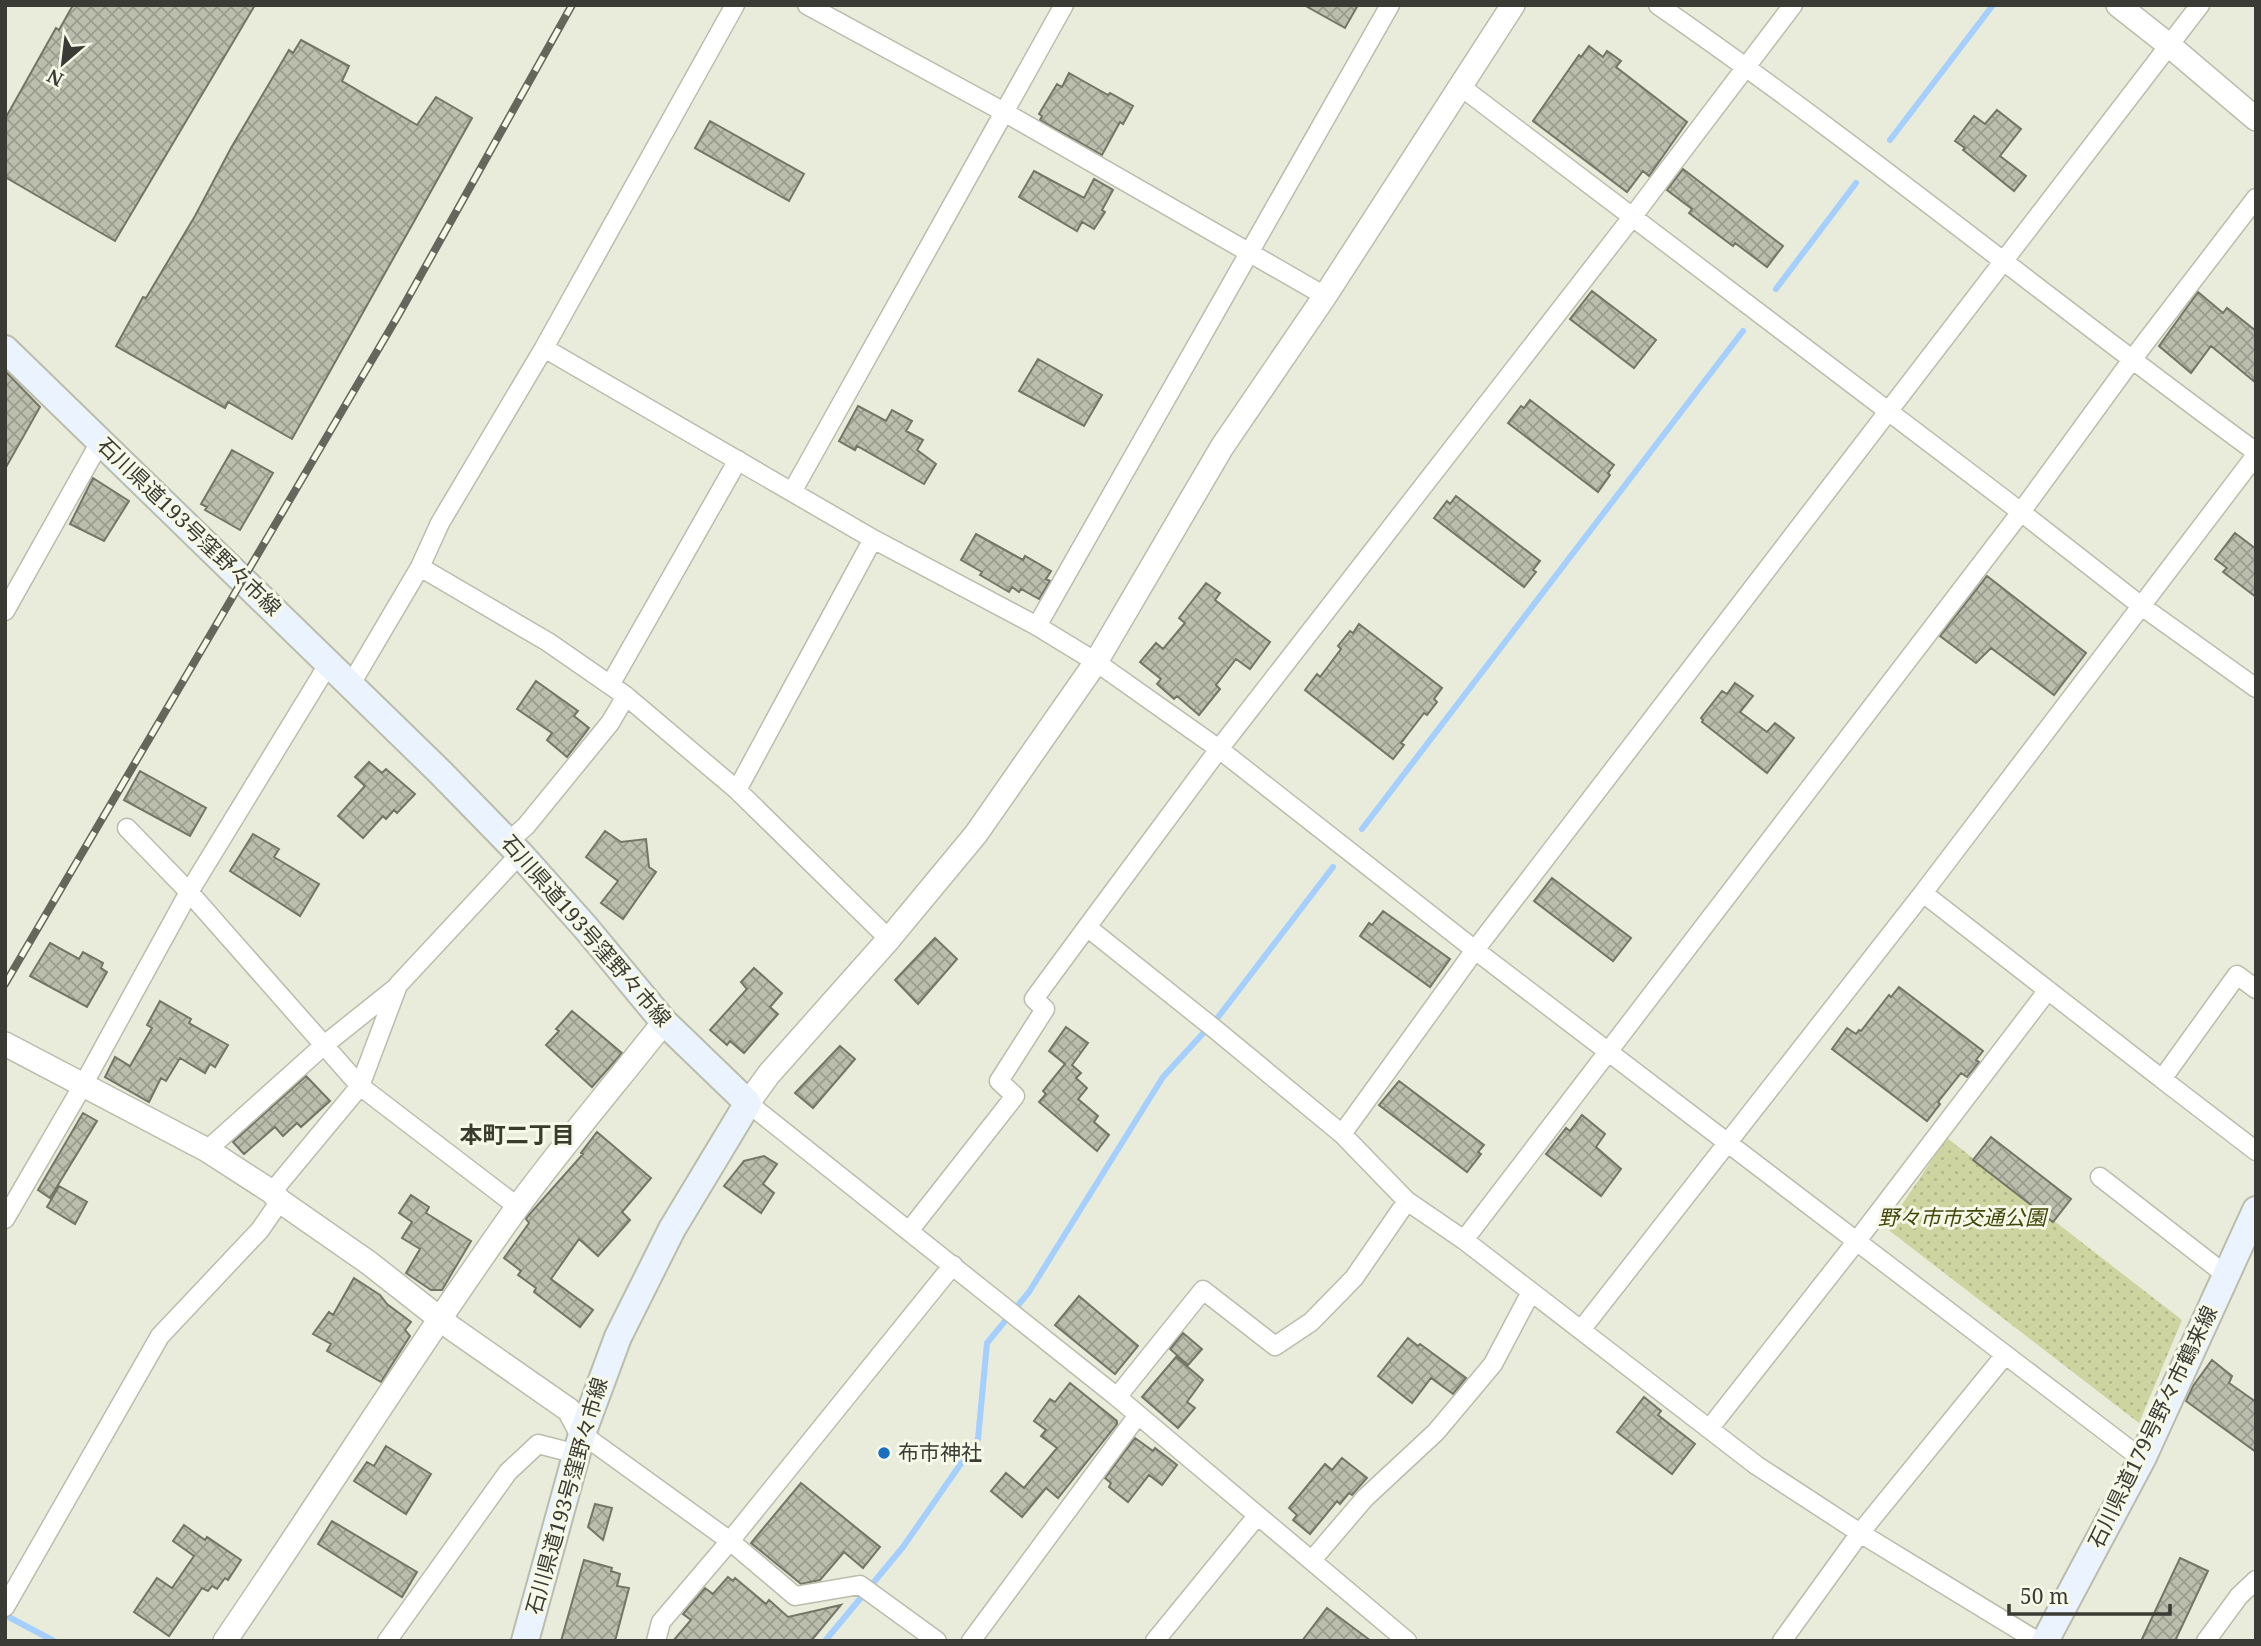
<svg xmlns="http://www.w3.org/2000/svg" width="2261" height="1646" font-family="'Noto Serif','Noto Sans JP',serif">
  <defs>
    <pattern id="park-dots" width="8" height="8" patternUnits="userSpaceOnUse" patternTransform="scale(1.75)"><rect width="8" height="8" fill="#cdd49f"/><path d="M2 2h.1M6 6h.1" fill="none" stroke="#b1b78a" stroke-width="1.8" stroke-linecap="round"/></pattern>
    <pattern id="building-cross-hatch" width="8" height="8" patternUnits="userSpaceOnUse" patternTransform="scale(1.75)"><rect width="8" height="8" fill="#bcbead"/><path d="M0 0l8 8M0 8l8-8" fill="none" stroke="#9a9c8e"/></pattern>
  </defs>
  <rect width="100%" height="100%" fill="#e9ecda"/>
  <!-- park -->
  <path fill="url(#park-dots)" d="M1947,1138L2182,1320L2139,1423L1886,1228Z"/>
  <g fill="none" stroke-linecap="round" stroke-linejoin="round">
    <!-- stream -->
    <path stroke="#a4cffe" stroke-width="6" d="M1890,140L1993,5
      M1776,289L1856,183
      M1362,829L1743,331
      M5,1615L54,1641
      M825,1641L903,1547L978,1439L987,1343L1029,1292L1163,1077L1219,1016L1333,867"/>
  </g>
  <!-- building -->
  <path fill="url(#building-cross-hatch)" stroke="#737666" stroke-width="2" d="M73,5H255L115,241L5,177V119L56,28L59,30Z
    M1304,5H1358L1345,28Z
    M301,40L349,66L342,81L417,125L436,97L472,118L292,439L228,402L225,408L116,346L143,297L146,298L195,216L231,148L289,50L293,53Z
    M1589,46L1603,57L1607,51L1621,61L1616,67L1687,122L1649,176L1643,171L1627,192L1533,121L1579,55L1581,57Z
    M1069,73L1108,95L1110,93L1133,106L1123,124L1120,122L1102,155L1040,120L1042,116L1039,114L1057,84L1062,87Z
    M1997,110L2021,129L2000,156L2026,176L2014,191L1963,150L1965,148L1955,141L1974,116L1985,124Z
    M710,121L804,174L789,201L695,148Z
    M1683,169L1783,246L1767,267L1735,243L1733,246L1710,229L1689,213L1692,209L1667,190Z
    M1034,171L1084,198L1094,179L1113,190L1102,210L1105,212L1094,229L1082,222L1077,231L1019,197Z
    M1592,291L1656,340L1634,368L1570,319Z
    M2198,292L2223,313L2227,308L2256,331V383L2211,346L2191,373L2159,346Z
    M1038,359L1102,395L1084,426L1019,391Z
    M5,371L40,407L5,469Z
    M1530,400L1614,465L1608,473L1610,475L1598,492L1508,423L1521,406L1524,408Z
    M858,406L886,421L892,410L912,421L906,431L923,440L917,450L936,464L924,484L857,446L855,450L839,441Z
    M232,450L273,473L240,530L205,510L207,507L201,504Z
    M93,478L129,501L104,541L70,524Z
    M1456,496L1540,561L1533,570L1536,572L1524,587L1434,518L1447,501L1450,504Z
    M2235,533L2256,549V597L2223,572L2227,568L2215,559Z
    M976,534L1023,560L1025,556L1051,571L1046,579L1050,581L1039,599L1021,589L1019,592L1012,587L1009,592L980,575L982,572L961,560Z
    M1987,576L2086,653L2054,695L1991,648L1976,663L1940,636Z
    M1206,583L1220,593L1215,600L1270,642L1250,669L1236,659L1216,685L1220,689L1199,715L1177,696L1174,699L1157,684L1161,679L1140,662L1156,643L1163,649L1185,623L1179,618Z
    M1359,624L1442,688L1434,699L1437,702L1427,715L1424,713L1401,743L1404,745L1393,759L1305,690L1317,674L1320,677L1341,649L1338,646L1350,631L1353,633Z
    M536,681L578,711L574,716L589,728L567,757L547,740L552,733L517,709Z
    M1735,683L1753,696L1740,712L1767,732L1775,723L1794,738L1767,773L1702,722L1703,720L1701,718L1722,691L1727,694Z
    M369,762L382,773L386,769L415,794L397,813L394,810L386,819L383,816L363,838L338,816L365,786L355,777Z
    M140,771L206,808L190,836L124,800Z
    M605,831L621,842L646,839L649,867L656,872L623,919L601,903L618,881L586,857Z
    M253,834L279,849L274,857L319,884L300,916L230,871Z
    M1552,878L1631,938L1613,961L1534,901Z
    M1383,911L1450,959L1430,987L1360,936L1369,923L1372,925Z
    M935,938L957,959L918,1004L895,980Z
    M50,943L79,959L83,952L103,963L101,968L107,972L87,1007L30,976Z
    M754,968L782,993L770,1007L778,1014L744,1053L730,1041L727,1045L710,1030L747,989L741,982Z
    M1899,987L1983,1051L1976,1060L1979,1062L1967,1077L1961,1073L1938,1102L1940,1104L1927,1121L1832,1049L1847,1028L1856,1034L1859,1030L1861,1031L1889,995L1891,997Z
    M160,1001L191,1019L189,1023L228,1045L215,1067L210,1064L205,1073L180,1058L166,1081L161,1078L149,1102L105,1077L115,1057L130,1066L152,1028L147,1025Z
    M572,1011L622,1053L592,1087L546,1045L559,1031L556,1029Z
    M1066,1027L1088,1043L1072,1065L1081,1073L1076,1078L1087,1088L1078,1099L1098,1116L1094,1122L1109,1135L1097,1151L1039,1102L1046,1094L1043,1091L1065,1064L1049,1051Z
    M840,1046L855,1059L813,1108L795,1093Z
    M306,1076L330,1101L301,1127L297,1123L283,1136L275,1127L244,1154L233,1142Z
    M1399,1081L1484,1145L1478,1152L1481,1154L1467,1172L1379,1105Z
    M83,1113L97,1121L50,1198L38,1190Z
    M1582,1115L1605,1134L1596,1147L1621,1169L1601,1196L1546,1154L1566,1128L1570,1131Z
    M597,1132L651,1178L622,1212L630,1220L598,1256L579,1239L551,1279L593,1310L580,1327L534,1292L536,1288L518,1275L521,1271L504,1258L529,1223L526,1219L527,1217L583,1154L581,1153Z
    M1991,1137L2071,1199L2053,1222L1973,1160Z
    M764,1156L777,1164L763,1184L774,1193L761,1213L724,1186L744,1161Z
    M59,1186L87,1202L75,1224L47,1207Z
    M411,1195L429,1207L426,1213L471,1241L442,1290H431L406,1273L420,1249L402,1238L412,1222L399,1213Z
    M354,1278L380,1295L387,1304L411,1322L405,1330L410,1336L381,1382L327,1351L331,1344L313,1334L329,1312L333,1315Z
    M1079,1296L1138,1346L1115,1374L1055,1325Z
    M1183,1333L1202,1349L1188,1365L1170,1349Z
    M1408,1338L1418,1346L1420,1344L1466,1378L1453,1394L1431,1378L1412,1403L1378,1376Z
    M1176,1357L1203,1380L1187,1402L1195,1408L1178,1428L1142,1397Z
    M2212,1360L2232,1376L2229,1383L2256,1402V1452L2186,1401L2193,1386Z
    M1070,1383L1117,1421V1424L1058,1498L1046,1488L1022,1517L991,1491L1006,1473L1024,1488L1057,1448L1041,1436L1046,1430L1034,1421L1050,1399L1055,1402Z
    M1644,1397L1661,1411L1658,1415L1695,1444L1672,1474L1617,1432Z
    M1135,1438L1153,1451L1155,1448L1177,1465L1162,1485L1149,1475L1128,1502L1109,1487L1111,1483L1105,1478Z
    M386,1446L431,1474L406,1514L354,1481L367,1462L374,1466Z
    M1342,1458L1367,1478L1352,1495L1349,1493L1340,1504L1337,1501L1310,1534L1293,1520L1297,1515L1289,1508L1325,1464L1332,1470Z
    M801,1483L880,1547L863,1568L844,1552L820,1580L801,1584L751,1543Z
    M595,1504L612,1508L603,1540L588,1527Z
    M332,1521L417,1572L402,1597L318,1544Z
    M184,1525L205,1540L207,1537L241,1560L228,1580L225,1578L217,1589L212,1586L208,1591L202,1588L169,1636L134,1612L157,1578L172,1588L194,1556L173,1541Z
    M2180,1558L2208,1571L2175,1641H2141Z
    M584,1560L612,1568L611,1571L620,1574L617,1586L629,1588L615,1641H561Z
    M728,1577L733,1581L735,1578L766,1604L769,1600L788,1617L841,1605L811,1641H673L691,1620L683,1614L705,1588L713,1594Z
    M1327,1608L1371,1641H1302Z"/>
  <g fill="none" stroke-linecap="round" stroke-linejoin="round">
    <defs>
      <path id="minor" d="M807,5L1004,112L1325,296
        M1658,5C1863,147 2055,305 2256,452
        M1793,5L1633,216L1219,749L1087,927L1216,1030L1342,1134L1407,1201L1464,1240L1756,1465L1860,1533L2037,1641
        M1460,86L2021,512L2131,361L2256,198
        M544,348L873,539L1037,626L1096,662L1219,749L1475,950L2142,1459
        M2256,455L1923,893L2162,1079L2237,975L2256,989
        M792,492L1064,5
        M420,567L548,642L626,696L610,723L526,826L508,842
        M5,611L100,442
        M1037,626L1390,5
        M351,684L420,567L440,523L544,348L735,5
        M610,685L738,460
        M626,696L737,790L889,939
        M737,790L873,539
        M127,828L189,892L360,1086L518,1207
        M2162,1079L2256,1151
        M748,1103L1117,1397L1407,1641
        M1342,1134L1475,950L2200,5
        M207,1150L323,1046L398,986
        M2100,1177L2226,1275
        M272,1192L360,1086L398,985L520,854
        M5,1219L83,1085L189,892L329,663
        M909,1231L1015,1096L999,1081L1045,1009L1034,999L1087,927
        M1464,1240L2021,512L2140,605L2256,688
        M1581,1330L1923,893
        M1117,1397L1203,1290L1275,1346L1311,1322L1354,1278L1407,1201
        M1709,1429L1856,1242L2048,990
        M582,1434L730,1541L795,1596L860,1585L937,1641
        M1312,1560L1365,1498L1436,1432L1493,1364L1531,1292
        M5,1607L160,1336L260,1230L280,1201
        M387,1641L508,1472L538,1444L577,1454
        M656,1641L661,1622L730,1541L953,1265
        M971,1641L1138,1415
        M1155,1641L1257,1516
        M1782,1641L1860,1533L2005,1355
        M2206,1641L2239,1596L2256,1580"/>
      <path id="tertiary" d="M2118,5L2170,46L2256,119
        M5,1044L207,1150L272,1192L280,1201L369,1263L453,1329L569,1410L582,1434
        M748,1103L769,1074L889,939L976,834L1096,662L1222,447L1325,296L1513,5
        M225,1641C323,1498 415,1350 516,1209C563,1145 615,1084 664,1022"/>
      <path id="secondary" d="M5,349L439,771L520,854L586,928L664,1022L748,1103L672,1229L618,1337L582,1434L525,1641
        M2045,1641L2142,1459L2256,1210"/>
    </defs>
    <!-- minor casing -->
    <use href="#minor" stroke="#bbbdac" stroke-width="21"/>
    <!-- tertiary casing -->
    <use href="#tertiary" stroke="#bbbdac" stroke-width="26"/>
    <!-- secondary casing -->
    <use href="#secondary" stroke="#bbbdac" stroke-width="30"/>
    <!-- minor -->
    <use href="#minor" stroke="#fff" stroke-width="18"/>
    <!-- tertiary -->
    <use href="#tertiary" stroke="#fff" stroke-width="23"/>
    <!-- secondary -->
    <use href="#secondary" stroke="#eaf3fe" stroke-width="26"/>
    <defs>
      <path id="rail" d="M5,984L399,314L572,5"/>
    </defs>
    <!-- rail casing -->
    <use href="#rail" stroke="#65665c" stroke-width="8"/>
    <!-- rail -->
    <use href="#rail" stroke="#f6f9e7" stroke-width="5" stroke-dasharray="16" stroke-linecap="butt"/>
  </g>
  <!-- markers -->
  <circle fill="#1a70be" stroke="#f6f9e7" stroke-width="2.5" cx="884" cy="1453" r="7"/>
  <g text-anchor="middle" stroke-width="6" stroke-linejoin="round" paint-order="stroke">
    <!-- street labels -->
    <g font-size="21" fill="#3a3b34" stroke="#f6f9e7">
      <text transform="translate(189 527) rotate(44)" y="7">石川県道193号窪野々市線</text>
      <text transform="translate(586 931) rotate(49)" y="7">石川県道193号窪野々市線</text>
      <text transform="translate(2153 1427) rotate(-64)" y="7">石川県道179号野々市鶴来線</text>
      <text transform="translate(567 1496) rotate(-74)" y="7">石川県道193号窪野々市線</text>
    </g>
    <!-- park labels -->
    <g font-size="21" font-style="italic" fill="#42460a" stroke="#f6f9e7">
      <text x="1962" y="1225">野々市市交通公園</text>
    </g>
    <!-- poi labels -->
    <g font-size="21" fill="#3a3b34" stroke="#f6f9e7" text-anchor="start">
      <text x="898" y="1460">布市神社</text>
    </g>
    <!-- neighbourhood labels -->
    <g font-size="23" font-weight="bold" fill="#393b2c" stroke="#f6f9e7">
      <text x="517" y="1143">本町二丁目</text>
    </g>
  </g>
  <!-- border -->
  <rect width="2261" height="1646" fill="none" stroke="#3a3b34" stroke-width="14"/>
  <!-- north arrow -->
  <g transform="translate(63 63) rotate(208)" stroke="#f6f9e7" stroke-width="5" paint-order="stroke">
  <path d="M0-5L12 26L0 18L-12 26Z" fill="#3a3b34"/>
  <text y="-10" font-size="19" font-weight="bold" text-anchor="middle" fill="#3a3b34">N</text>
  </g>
  <!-- scale -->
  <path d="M2009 1604v10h161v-10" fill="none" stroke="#3a3b34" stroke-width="3.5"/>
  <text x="2020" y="1604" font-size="21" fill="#3a3b34" stroke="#f6f9e7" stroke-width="5" paint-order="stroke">50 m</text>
</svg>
